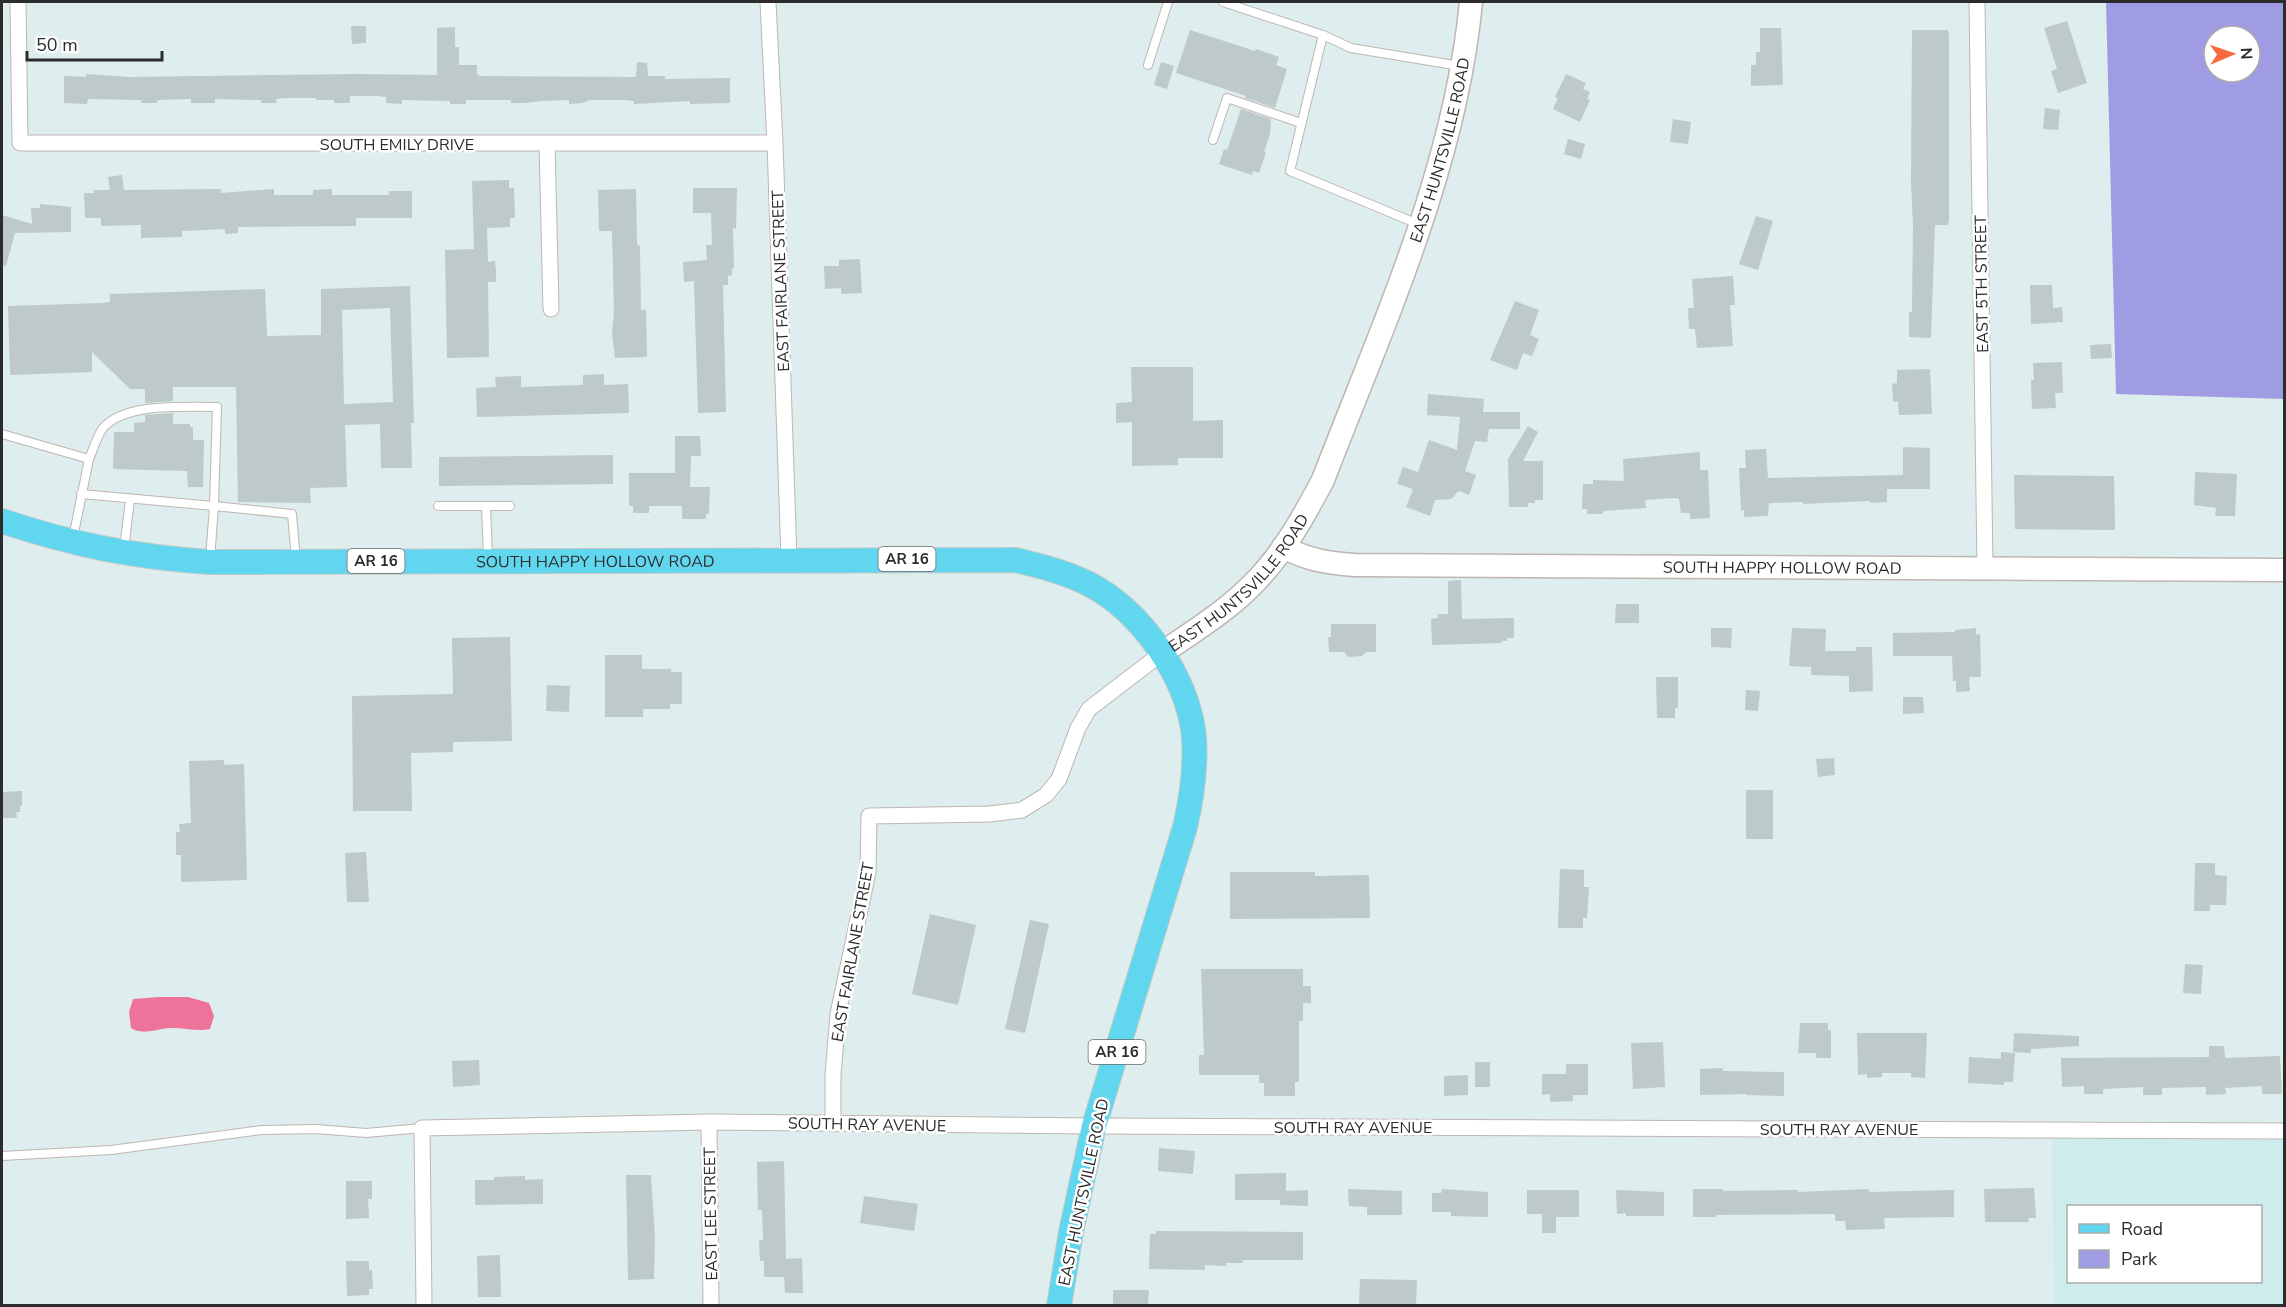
<svg xmlns="http://www.w3.org/2000/svg" width="2286" height="1307" font-family="'Nunito Sans',sans-serif">
  <rect width="100%" height="100%" fill="#deeded"/>
  <!-- education -->
  <path fill="#ceecee" fill-rule="evenodd" d="M2052,1130L2284,1131V1305H2054ZM2068,1206H2260V1282H2068Z"/>
  <!-- green -->
  <path fill="#a09ce3" fill-rule="evenodd" d="M2106,2H2284V399L2116,394ZM2214,36H2250V72H2214Z"/>
  <!-- water -->
  <path fill="#ee739b" d="M159,997H188L209,1003L214,1016L210,1029C197,1032 186,1028 172,1028C159,1028 142,1036 131,1028L129,1012L133,999Z"/>
  <!-- building -->
  <path fill="#bec9c9" fill-rule="evenodd" d="M2067,21L2087,83L2058,93L2051,71L2057,69L2044,28Z
    M351,26H366V43L352,44Z
    M455,27V47H459V65H477V74L480,76L636,77L637,62L647,63L648,76H665V79L730,78V103L690,104V101L634,104V101L625,100H589L583,103L569,104V100L542,101L525,103H511V100H466V104H450V101L402,100V104L386,103V97L377,96H350V103H334V100H316V98H284L276,99L277,103H261V100L215,99V103H191V99L157,100V103H141V100L88,99L87,104L64,103V76L86,77V74L130,77L358,74L437,75V28Z
    M1760,28H1781L1783,85L1751,86V65H1756V52H1760Z
    M1190,30L1255,51L1256,49L1279,57L1276,65L1287,69L1275,108L1245,98L1246,96L1176,73Z
    M1912,30H1948L1949,35V220L1948,225H1935L1931,338L1909,337V312H1912L1913,225L1911,182Z
    M1161,62L1174,66L1167,89L1154,85Z
    M1566,74L1586,83L1583,89L1590,92L1587,99L1590,100L1580,122L1553,109L1558,98L1555,97Z
    M2045,108L2060,110L2058,130L2043,129Z
    M1241,109L1271,119L1270,134L1264,152L1266,153L1259,173L1253,171L1252,175L1219,164L1224,149L1227,150Z
    M1673,119L1691,122L1688,144L1670,142Z
    M1568,139L1585,144L1581,159L1564,154Z
    M122,175L124,190L221,189V193L274,189V195H313V190L332,189V195H389V191H412V218H356V226L238,227V233L225,234V229L182,231V237L141,238V225L101,226V218H85L84,193H94V190H110L108,177Z
    M509,180V188H514L515,218H510V227L487,228L488,262L495,261L496,272V282H488L489,357L447,358L445,250L474,249L472,181Z
    M693,188H737L736,229L733,228L734,268H732V275L728,276V285H723L726,412L698,413L694,281L684,282L683,262L707,260L706,245H712L711,213H693Z
    M636,189L637,244L640,246L641,310H646L647,357L615,358L612,334L614,311L612,231H599L598,190Z
    M40,204L71,207V232L15,233L6,266L2,265V215L32,224L31,208H40Z
    M1756,216L1773,221L1758,270L1739,264Z
    M860,259L862,293L841,294V288L825,289L824,266H839V260Z
    M1733,276L1735,305H1730L1733,346L1697,348L1695,329H1689L1688,308H1694L1692,279Z
    M2030,285H2052L2053,308L2062,307L2063,322L2031,324Z
    M410,286L414,423H411L412,468H381L380,424L345,425L347,487L310,488L311,503L238,502L236,387H173V401L145,403V389H130L92,352V372L10,375L8,306L102,303L110,302V294L265,289L267,336L321,335V289ZM390,308L393,402L344,404L342,310Z
    M1515,301L1539,310L1530,335L1539,339L1532,356L1523,353L1517,370L1490,360Z
    M2111,344L2112,358L2091,359L2090,345Z
    M2062,362L2063,393H2055L2056,408L2032,409L2031,380H2034L2033,363Z
    M1131,367H1193V421L1223,420V458H1178V465L1132,466V422L1116,423V403L1132,402Z
    M1930,369L1932,414L1899,415L1898,401L1893,402L1892,384L1897,383V370Z
    M604,374V385L628,384L629,413L477,417L476,388L496,387L495,377L521,376V387L583,385V375Z
    M1428,394L1484,399L1483,412H1520V429H1489L1487,442L1475,441L1465,471L1476,475L1469,495L1459,491L1451,499L1435,500L1430,516L1406,507L1413,489L1397,484L1403,467L1418,472L1429,440L1457,450L1460,417L1427,415Z
    M173,413V424H190V427H193V440H204L203,487H188L187,471L113,469L114,432H134V423L145,422V415Z
    M1528,426L1538,432L1523,461H1543V500H1535V503H1528V507H1509L1508,459Z
    M675,436H700L701,456H691L690,487H710L709,514H706V519H682V506H649V513H633V506H629V473H675Z
    M1903,447L1930,448V489H1887V502L1870,503V501L1803,504V502L1769,503L1768,516L1744,517V510L1741,511L1739,468H1746L1745,450L1766,449L1768,478L1903,475Z
    M1700,452V470H1708L1710,518L1690,519V513H1681L1679,499L1674,498L1645,500L1646,508L1603,511V514H1587V509H1582L1583,484H1593V480L1624,481L1623,459Z
    M613,455V484L439,486V457Z
    M2195,472L2237,474L2235,516H2215L2216,508L2194,505Z
    M2014,475L2114,476L2115,530L2015,529Z
    M1461,580L1462,619L1514,618V638H1507V641H1501L1502,643L1432,645L1431,619L1438,618V614H1448V581Z
    M1616,604H1639V623H1615Z
    M1331,624H1376V652H1366L1362,656L1348,657L1344,652H1329L1328,637H1331Z
    M1711,628H1732L1731,648L1711,647Z
    M1792,628L1826,629L1825,651H1856V647H1872L1873,691L1849,692V676L1811,675V667L1789,666Z
    M1976,628V635L1980,634L1981,677H1969L1970,691L1956,692V681H1953L1952,656H1893V633L1955,632V630Z
    M510,637L512,741L453,742V752L411,753L412,811H353L352,696L453,694L452,638Z
    M605,655H642V669H671V672H682V704H670V709H643V717H605Z
    M1656,677H1678V708H1675V718H1657Z
    M547,685L570,686L569,712L546,711Z
    M1746,690L1760,691L1758,711L1745,710Z
    M1903,697H1923L1924,713L1903,714Z
    M1834,758L1835,775L1818,777L1816,759Z
    M224,760V765L244,764L247,880L181,882V855H176V832H180L179,824L191,823L189,761Z
    M1746,790H1773V839H1746Z
    M22,791V806H20V812H16L17,818H2V792Z
    M366,852L369,902H347L345,853Z
    M2195,863H2215V875L2227,876L2226,905H2210V911H2194Z
    M1560,869L1584,870V887H1589L1587,918H1583V928H1558Z
    M1230,872H1315V876L1369,875L1370,918L1230,919Z
    M930,914L976,925L958,1005L912,994Z
    M1030,920L1049,924L1025,1033L1005,1029Z
    M2185,964L2203,965L2201,994L2183,993Z
    M1201,969H1303V986H1311V1003H1303V1021H1299V1082H1295V1096H1264V1083H1259V1075H1199V1055H1204Z
    M1800,1023H1828V1030H1831V1058H1816V1053H1798Z
    M1857,1033H1927L1925,1078L1911,1077V1073H1882V1077L1867,1078V1074L1858,1075Z
    M2014,1033L2079,1036V1046L2031,1049V1053L2013,1052Z
    M1663,1042L1665,1087L1633,1089L1631,1043Z
    M2209,1046H2224L2225,1058L2280,1056L2282,1094H2262V1086L2225,1088L2226,1094L2206,1095V1087L2162,1088V1095H2143V1087L2103,1089V1094H2084V1086L2062,1087L2061,1058L2209,1057Z
    M2001,1052L2015,1053L2013,1082H2004V1085L1968,1083L1969,1057L2001,1059Z
    M479,1060L480,1085L453,1087L452,1061Z
    M1475,1062H1490V1087H1475Z
    M1566,1064H1588V1095H1573V1101L1550,1102V1094L1542,1095V1074H1566Z
    M1723,1068V1071L1784,1072V1096L1746,1095V1094L1700,1095V1069Z
    M1468,1075V1095L1444,1096V1076Z
    M1159,1148L1195,1151L1193,1174L1158,1171Z
    M784,1161L786,1259L802,1258L803,1293H785L784,1277H764V1261H760L759,1240H763L762,1210H758L757,1162Z
    M1286,1173V1191L1308,1190V1206L1280,1205V1200H1235V1174Z
    M626,1175H651L655,1237L654,1279L628,1280Z
    M525,1176V1180L543,1179V1204L475,1205V1180H494V1177Z
    M346,1181H372V1199H368L369,1218L346,1219Z
    M2034,1188L2036,1218H2028L2029,1222H1985L1984,1189Z
    M1348,1189L1402,1191V1215H1367V1207L1349,1206Z
    M1442,1189L1488,1192V1217L1451,1216V1212H1432V1193H1441Z
    M1693,1189H1723V1191L1798,1190V1192L1869,1189V1192L1954,1190V1217L1884,1218L1885,1229L1846,1230L1845,1221H1835V1214L1716,1215V1217H1693Z
    M1527,1190H1579V1217H1556V1233H1542V1214H1527Z
    M1616,1190L1664,1192V1216H1626V1213L1617,1214Z
    M864,1196L918,1204L914,1231L860,1223Z
    M1156,1231L1303,1232V1260H1243V1263H1226V1266L1205,1265V1270L1149,1269L1150,1234H1156Z
    M500,1255L501,1297H478L477,1256Z
    M346,1261H369V1270H372L373,1289H369V1295L347,1296Z
    M1360,1279L1417,1280L1416,1305H1359Z
    M1113,1290H1149L1148,1305H1113Z"/>
  <g fill="none" stroke-linecap="round" stroke-linejoin="round">
    <defs>
      <path id="lane" d="M1223,2L1323,35
        M1148,65L1168,2
        M1213,140L1227,98L1301,123
        M1418,224L1290,171L1323,35L1351,48L1460,66
        M2,434L89,459L73,538
        M89,459C93,450 97,436 103,428C125,402 187,407 217,407L214,506L292,514L296,560
        M81,494L214,506L210,560
        M438,506H510
        M486,506L488,558
        M124,549L130,500
        M2,1156L111,1150L262,1130L316,1129L366,1133L422,1128"/>
      <path id="street" d="M18,2L20,143H775
        M768,2L775,143L789,560
        M1977,2L1985,567
        M547,144L551,309
        M709,1122L711,1306
        M833,1124V1075L838,1014L868,872L869,816L990,814L1022,810L1046,795L1059,779L1078,728L1089,709L1162,653
        M424,1306L422,1128L709,1122L1094,1126L2284,1131"/>
      <g id="secondary">
        <path id="s1" d="M1283,547C1308,560 1327,563 1355,565L2284,570"/>
        <path id="s2" d="M1162,653C1194,631 1227,611 1254,583C1283,554 1304,516 1323,480C1383,324 1455,169 1471,2"/>
      </g>
      <g id="primary">
        <path id="s3" d="M2,521C74,545 134,557 210,562L1015,560C1040,566 1065,572 1089,584C1141,611 1188,677 1194,737C1196,768 1192,797 1185,827L1094,1126L1071,1232L1059,1306"/>
      </g>
    </defs>
    <!-- lane casing -->
    <use href="#lane" stroke="#bfb5b2" stroke-width="10"/>
    <!-- street casing -->
    <use href="#street" stroke="#bfb5b2" stroke-width="17"/>
    <!-- secondary casing -->
    <use href="#secondary" stroke="#bfb5b2" stroke-width="25"/>
    <!-- primary casing -->
    <use href="#primary" stroke="#c8c8c8" stroke-width="26"/>
    <!-- lane -->
    <use href="#lane" stroke="#fff" stroke-width="8"/>
    <!-- street -->
    <use href="#street" stroke="#fff" stroke-width="15"/>
    <!-- secondary -->
    <use href="#secondary" stroke="#fff" stroke-width="22"/>
    <!-- primary -->
    <use href="#primary" stroke="#61d7ef" stroke-width="24"/>
  </g>
  <g text-anchor="middle" stroke-width="5" stroke-linejoin="round" paint-order="stroke">
    <!-- shield labels -->
    <g fill="#fff" stroke="#6b6b6b" stroke-width="1.5">
      <rect x="878.5" y="547" width="57" height="24" rx="4.5"/>
      <rect x="347.5" y="549" width="57" height="24" rx="4.5"/>
      <rect x="1088.5" y="1040" width="57" height="24" rx="4.5"/>
    </g>
    <g font-size="15" font-weight="bold" fill="#2c2c2c">
      <text x="907" y="564">AR 16</text>
      <text x="376" y="566">AR 16</text>
      <text x="1117" y="1057">AR 16</text>
    </g>
    <!-- street labels -->
    <g font-size="16" fill="#2c2c2c" stroke="#fff">
      <text x="397" y="150">SOUTH EMILY DRIVE</text>
      <text dy="6" stroke="none"><textPath href="#s2" startOffset="591">EAST HUNTSVILLE ROAD</textPath></text>
      <text transform="translate(780 281) rotate(-92)" y="6">EAST FAIRLANE STREET</text>
      <text transform="translate(1981 284) rotate(-91)" y="6">EAST 5TH STREET</text>
      <text dy="6" stroke="none"><textPath href="#s3" startOffset="598">SOUTH HAPPY HOLLOW ROAD</textPath></text>
      <text dy="6" stroke="none"><textPath href="#s1" startOffset="502">SOUTH HAPPY HOLLOW ROAD</textPath></text>
      <text dy="6" stroke="none"><textPath href="#s2" startOffset="105">EAST HUNTSVILLE ROAD</textPath></text>
      <text transform="translate(852 952) rotate(-80)" y="6">EAST FAIRLANE STREET</text>
      <text transform="translate(867 1124) rotate(1)" y="6">SOUTH RAY AVENUE</text>
      <text x="1353" y="1133">SOUTH RAY AVENUE</text>
      <text x="1839" y="1135">SOUTH RAY AVENUE</text>
      <text transform="translate(1083 1192) rotate(-78)" y="6">EAST HUNTSVILLE ROAD</text>
      <text transform="translate(710 1214) rotate(-91)" y="6">EAST LEE STREET</text>
    </g>
  </g>
  <!-- border -->
  <rect width="2286" height="1307" fill="none" stroke="#2c2c2c" stroke-width="6"/>
  <!-- legend -->
  <rect x="2067" y="1205" width="195" height="78" fill="#ffffff" stroke="#ababab" stroke-width="1.5"/>
  <rect x="2079" y="1224" width="30" height="9" fill="#61d7ef" stroke="#ababab" stroke-width="1.5"/>
  <text x="2121" y="1235" font-size="18" fill="#2c2c2c">Road</text>
  <rect x="2079" y="1250" width="30" height="18" fill="#a09ce3" stroke="#ababab" stroke-width="1.5"/>
  <text x="2121" y="1265" font-size="18" fill="#2c2c2c">Park</text>
  <!-- north arrow -->
  <g transform="translate(2232 54) rotate(88)"><circle r="28" fill="#ffffff" stroke="#ababab" stroke-width="1.5"/>
  <path d="M0-4.5L10 22L0 15L-10 22Z" fill="#f86941"/>
  <text y="-9" font-size="16" font-weight="bold" text-anchor="middle" fill="#2c2c2c">N</text>
  </g>
  <!-- scale -->
  <path d="M27 51v9h135v-9" fill="none" stroke="#2c2c2c" stroke-width="3"/>
  <text x="36" y="51" font-size="18" fill="#2c2c2c" stroke="#ffffff" stroke-width="4.5" paint-order="stroke">50 m</text>
</svg>
